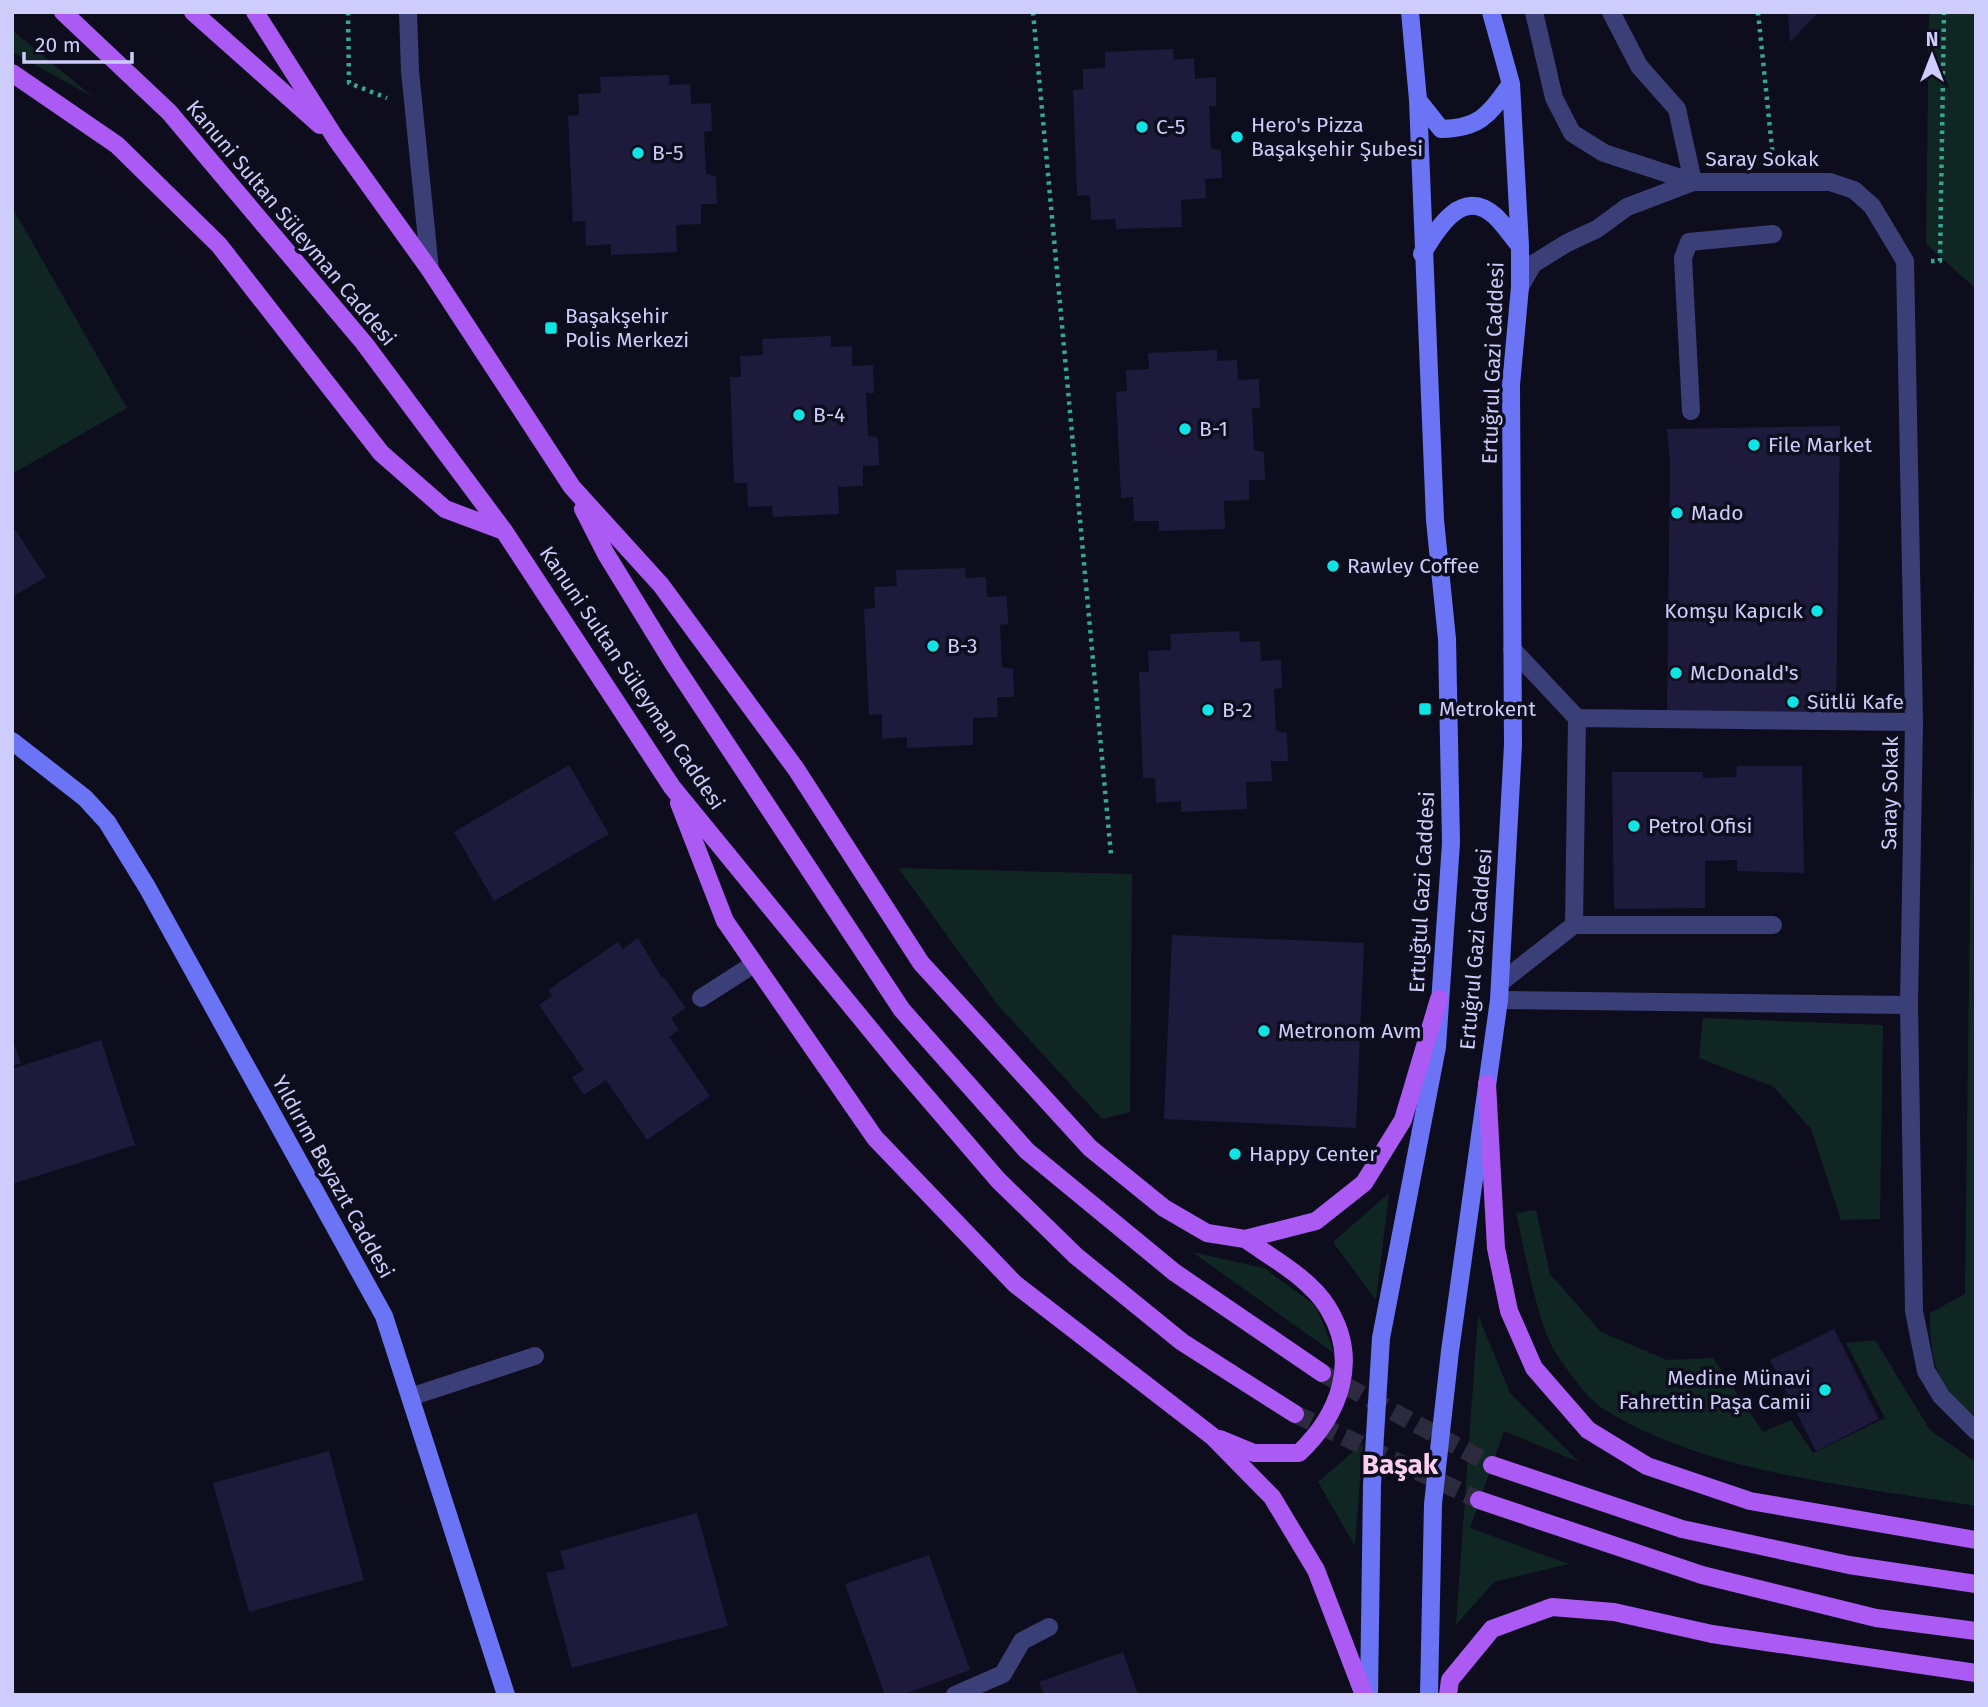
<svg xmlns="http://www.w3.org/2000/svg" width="1988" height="1707" font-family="'Fira Sans',sans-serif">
  <rect width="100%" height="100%" fill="#0e0d1d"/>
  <!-- green -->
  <path fill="#102623" d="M1929,12H1976V289L1926,244Z
    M12,30L93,97L12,52Z
    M12,207L127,408L12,474Z
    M1976,423V1416C1935,1388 1930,1359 1930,1313L1965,1294Z
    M898,868L1132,874L1130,1112L1102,1119L997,1004Z
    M1703,1018L1883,1025L1880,1219L1841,1220L1811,1129L1774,1087L1699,1058Z
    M1389,1193L1376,1300L1333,1242Z
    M1536,1210L1550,1274L1601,1332L1667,1360L1713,1358L1763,1432L1791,1420L1813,1453L1885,1418L1846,1343L1875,1340L1930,1430L1976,1462V1506C1857,1486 1705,1474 1602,1408C1588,1400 1567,1369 1557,1355C1538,1327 1524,1248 1516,1213Z
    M1192,1252L1264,1268L1316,1306L1335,1354Z
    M1478,1315L1510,1393L1579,1462L1504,1431L1470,1528L1569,1564L1494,1582L1456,1625Z
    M1363,1443L1355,1546L1318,1482Z"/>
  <!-- building -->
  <path fill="#1e1a3c" d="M1788,12H1819L1790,42Z
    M1173,49L1174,60L1194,58L1195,79L1216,77V106H1209L1211,149L1221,150L1222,178L1205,179L1206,198L1181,200L1182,227L1116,229L1115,219L1091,220L1090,195L1077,196L1073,90L1083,89V69L1105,68V52Z
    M669,75V85L690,84L691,104L711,103L712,131L704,132L706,174L716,176L717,204H701V224L676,225L677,252L611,255V244L586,246L585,221L573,222L568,116L579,115L578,94L601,93L600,77Z
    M831,336V347L852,346V366L873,365L874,393H866L868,436L878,438L879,465L863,466V486L838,487L839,514L773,517L772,506L748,507L747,483H734L730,377H741L740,356L763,355L762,339Z
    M1217,350V361L1237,360L1238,380L1259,379L1260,408H1252L1254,450L1264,452L1265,480H1249V500L1224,501L1225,529L1159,531V521H1134L1133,497L1121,498L1116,392L1127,391L1126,370L1149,369L1148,353Z
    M1840,426L1836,714L1667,712L1670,462L1667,429Z
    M12,525L46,577L12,597Z
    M965,568L966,578L986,577L987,597L1007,596L1008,624L1000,625L1002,667L1013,669L1014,697H997L998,717L973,718V745L907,748V737L882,739V714L869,715L864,609L875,608L874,587L897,586L896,570Z
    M1239,631L1240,642L1260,641L1261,661L1281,660L1282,688L1274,689L1276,731L1287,733L1288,761H1271L1272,781L1246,782L1247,809L1181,812V801L1156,803L1155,778H1143L1139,672H1149L1148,651L1171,650L1170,634Z
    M569,765L609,834L494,901L454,832Z
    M1737,766H1802L1804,873L1737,871V860L1705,861V908L1614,909L1612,772H1703V778L1736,777Z
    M1172,935L1364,943L1356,1128L1164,1119Z
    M638,938L662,978L664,977L686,1008L671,1018L679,1030L669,1037L710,1096L647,1140L606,1080L584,1095L572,1077L584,1070L539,1005L552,996L548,990L618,942L623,949Z
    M12,1038L21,1063L12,1066Z
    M101,1040L135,1145L12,1184V1069Z
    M1834,1329L1879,1419L1816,1451L1770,1360Z
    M329,1451L364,1580L249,1612L213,1483Z
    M697,1513L728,1626L572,1668L546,1573L565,1569L560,1551Z
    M929,1555L970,1670L902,1695H885L845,1584Z
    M1123,1652L1138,1695H1044L1039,1682Z"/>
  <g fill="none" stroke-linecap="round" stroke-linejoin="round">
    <!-- primary-tunnel -->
    <path stroke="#2b2a3e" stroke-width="18" stroke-dasharray="18 9" stroke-linecap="butt" d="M1322,1373L1492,1465
      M1295,1414L1479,1500"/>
    <!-- path -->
    <path stroke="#35a694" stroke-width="4.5" stroke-dasharray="3.5 5" stroke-linecap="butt" d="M348,12L349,83L387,98
      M1033,12L1111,855
      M1758,12L1773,158
      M1931,261H1940L1944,12"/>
    <!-- lane -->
    <path stroke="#3b3f78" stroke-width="18" d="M1611,12L1639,66L1677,109L1693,182
      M1691,411L1683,258L1689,242L1773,234
      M1577,718L1914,722
      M1574,925H1773
      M1500,983L1574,925L1577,718L1512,649
      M701,998L754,964
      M410,1397L535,1356
      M955,1695L1003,1674L1022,1641L1049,1627"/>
    <!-- street -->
    <path stroke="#3b3f78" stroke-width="18" d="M408,12L410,71L430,270
      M1534,12L1554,98L1572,133L1604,153L1693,182H1830L1854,190L1872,206L1905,261L1914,722L1909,1005L1914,1311L1926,1371L1941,1396L1976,1431
      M1520,287L1533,264L1567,243L1597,229L1627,207L1693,182
      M1499,1000L1909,1005"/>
    <!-- secondary -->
    <path stroke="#6a74f5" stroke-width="18" d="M1418,100L1441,129C1481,128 1489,114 1511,84
      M1422,254C1437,229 1462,186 1495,216C1504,224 1512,237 1520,246
      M12,741L85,798L107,822L147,887L384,1316L506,1695
      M1369,1695L1372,1485L1381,1338L1437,1047L1451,843L1447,639L1435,520L1418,100L1410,12
      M1429,1695L1433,1504L1450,1351L1499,1000L1513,745L1511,385L1520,287V246L1511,84L1491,12"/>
    <!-- primary -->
    <path stroke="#ab5bf3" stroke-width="18" d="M63,12L169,112L364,343L504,531L672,787L901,1067L998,1180L1076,1256L1182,1342L1295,1414
      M193,12L320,125
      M255,12L336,139L430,270L572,487L661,585L796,769L921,963L1090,1148L1164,1208L1207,1233L1245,1239L1316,1221L1364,1183L1403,1120L1439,999
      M12,73L117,145L219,245L381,453L445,509L504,531
      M583,509L606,554L673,663L902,1010L1027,1151L1174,1272L1322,1373
      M679,803L725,921L875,1138L1015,1284L1212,1436L1272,1497L1316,1570L1364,1695
      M1487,1084L1496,1248L1509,1311L1534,1368L1588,1430L1647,1466L1750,1501L1976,1540
      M1220,1439L1254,1453H1299C1340,1414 1360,1360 1328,1308C1311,1279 1272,1258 1245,1239
      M1492,1465L1682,1529L1849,1565L1976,1584
      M1479,1500L1702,1575L1876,1618L1976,1631
      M1448,1695L1450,1680L1492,1629L1552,1607L1614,1612L1712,1634L1976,1673"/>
  </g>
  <!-- markers -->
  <g fill="#10e3e3" stroke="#0e0d1d" stroke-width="2.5">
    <circle cx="1142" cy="127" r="7"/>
    <circle cx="1237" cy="137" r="7"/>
    <circle cx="638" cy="153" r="7"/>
    <rect x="544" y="321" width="14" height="14" rx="3.5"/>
    <circle cx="799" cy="415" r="7"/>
    <circle cx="1185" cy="429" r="7"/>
    <circle cx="1754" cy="445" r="7"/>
    <circle cx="1677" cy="513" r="7"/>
    <circle cx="1333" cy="566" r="7"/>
    <circle cx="1817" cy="611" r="7"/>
    <circle cx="933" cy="646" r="7"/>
    <circle cx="1676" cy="673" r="7"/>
    <circle cx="1793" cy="702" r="7"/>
    <rect x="1418" y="702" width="14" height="14" rx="3.5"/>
    <circle cx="1208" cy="710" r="7"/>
    <circle cx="1634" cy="826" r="7"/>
    <circle cx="1264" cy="1031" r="7"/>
    <circle cx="1235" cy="1154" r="7"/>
    <circle cx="1825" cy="1390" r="7"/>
  </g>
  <g text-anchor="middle" stroke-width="7" stroke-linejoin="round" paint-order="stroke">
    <!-- poi labels -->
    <g font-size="21" fill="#cdccfb" stroke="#0e0d1d" text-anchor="start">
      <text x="1251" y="132">Hero's Pizza<tspan x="1251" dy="24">Başakşehir Şubesi</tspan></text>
      <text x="1156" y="134">C-5</text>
      <text x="652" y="160">B-5</text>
      <text x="565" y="323">Başakşehir<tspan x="565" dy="24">Polis Merkezi</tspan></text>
      <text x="813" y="422">B-4</text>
      <text x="1199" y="436">B-1</text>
      <text x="1768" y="452">File Market</text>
      <text x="1691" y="520">Mado</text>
      <text x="1347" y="573">Rawley Coffee</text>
      <text x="1803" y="618" text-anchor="end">Komşu Kapıcık</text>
      <text x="947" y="653">B-3</text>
      <text x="1690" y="680">McDonald's</text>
      <text x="1807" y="709">Sütlü Kafe</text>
      <text x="1439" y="716">Metrokent</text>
      <text x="1222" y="717">B-2</text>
      <text x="1648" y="833">Petrol Ofisi</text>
      <text x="1278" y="1038">Metronom Avm</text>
      <text x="1249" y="1161">Happy Center</text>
      <text x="1811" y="1385" text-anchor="end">Medine Münavi<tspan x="1811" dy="24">Fahrettin Paşa Camii</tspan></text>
    </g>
    <!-- street labels -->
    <g font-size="21" fill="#cdccfb" stroke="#0e0d1d">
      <text x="1762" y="166">Saray Sokak</text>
      <text transform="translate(291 223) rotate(50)" y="7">Kanuni Sultan Süleyman Caddesi</text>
      <text transform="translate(1493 363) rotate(-88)" y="7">Ertuğrul Gazi Caddesi</text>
      <text transform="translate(632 678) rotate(56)" y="7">Kanuni Sultan Süleyman Caddesi</text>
      <text transform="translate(1890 793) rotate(-89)" y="7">Saray Sokak</text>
      <text transform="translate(1422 892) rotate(-87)" y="7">Ertuğtul Gazi Caddesi</text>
      <text transform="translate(1476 949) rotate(-85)" y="7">Ertuğrul Gazi Caddesi</text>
      <text transform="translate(333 1177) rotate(61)" y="7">Yıldırım Beyazıt Caddesi</text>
    </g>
    <!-- district labels -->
    <g font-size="28" font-weight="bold" fill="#fcceef" stroke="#0e0d1d">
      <text x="1400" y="1474">Başak</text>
    </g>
  </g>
  <!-- border -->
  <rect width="1988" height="1707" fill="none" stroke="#cdccfb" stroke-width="28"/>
  <!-- north arrow -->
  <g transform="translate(1932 56)" stroke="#0e0d1d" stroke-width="5" paint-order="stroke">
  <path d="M0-5L12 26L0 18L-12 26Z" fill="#cdccfb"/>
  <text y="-10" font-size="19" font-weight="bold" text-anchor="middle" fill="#cdccfb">N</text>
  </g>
  <!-- scale -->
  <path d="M24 52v10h108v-10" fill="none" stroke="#cdccfb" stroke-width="3.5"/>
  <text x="35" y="52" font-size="21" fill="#cdccfb" stroke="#0e0d1d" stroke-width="5" paint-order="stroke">20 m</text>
</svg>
